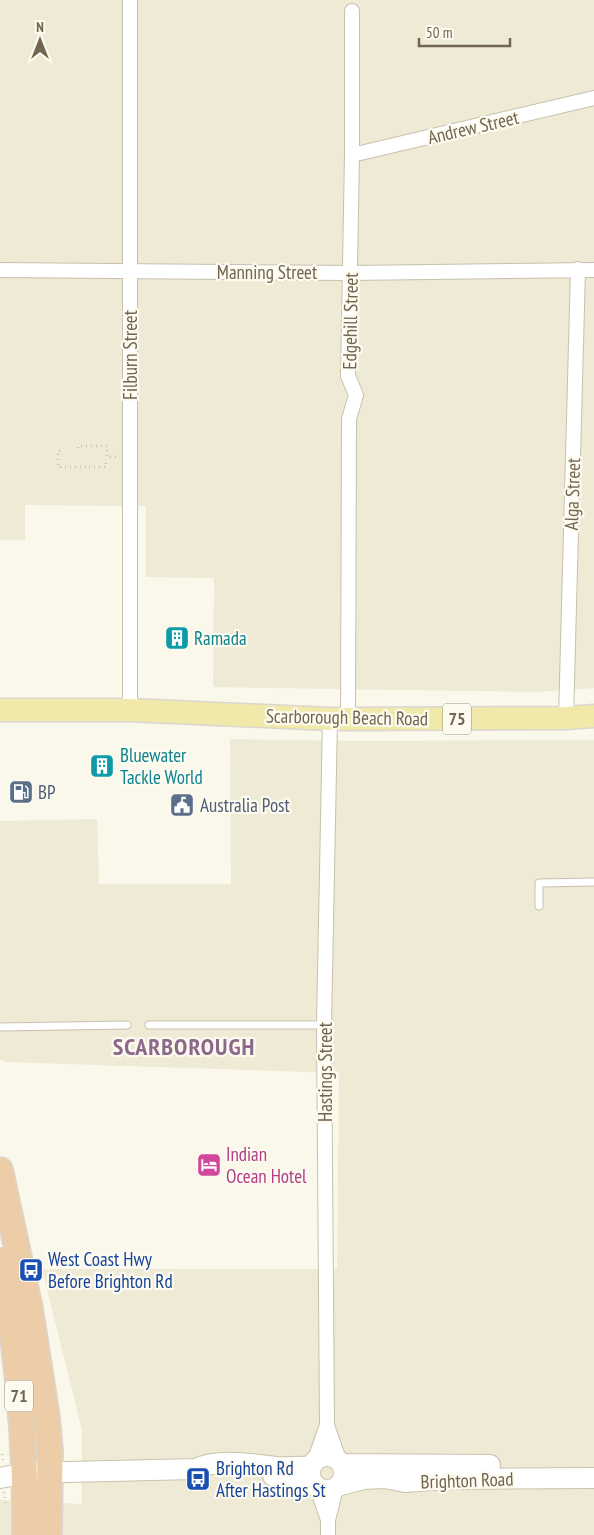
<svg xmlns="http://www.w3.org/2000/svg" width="594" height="1535" font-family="'PT Sans Narrow',sans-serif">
  <rect width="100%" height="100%" fill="#faf8ea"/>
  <!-- residential -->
  <path fill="#eeead6" d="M0,0H594V688L537,692L213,687L214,578L146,577V506L25,505V540H0Z
    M230,739L358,741L594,740V1535H0V1500L82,1504V1430L42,1269H337L339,1073L5,1062L0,1059V821L97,819L99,884H231Z"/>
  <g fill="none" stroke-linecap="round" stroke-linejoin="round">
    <defs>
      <path id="lane" d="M539,906V883L594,882
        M149,1025H324
        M0,1027L127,1025"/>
      <path id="street" d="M352,155L594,98
        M0,270L350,273L594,270
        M130,710V0
        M566,718L578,269
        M330,719L324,1025L327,1425L339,1460
        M348,719L349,419L356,395L348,376L352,155V11
        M314,1462L327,1425
        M317,1488L328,1520
        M328,1535V1520L336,1488"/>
      <path id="secondary" d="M310 1473a17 17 0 1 1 34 0a17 17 0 1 1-34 0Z
        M342,1464L490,1465
        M273,1476H282L313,1483
        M0,1478L25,1473L195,1469C219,1458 250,1464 276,1467C287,1468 299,1466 311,1467
        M341,1485L363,1479L385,1478L405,1482L446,1479L594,1478"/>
      <path id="primary" d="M0,710H130L330,719L566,718L594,716"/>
      <path id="highway" d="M0,1170L30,1309L47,1418L50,1451L49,1535
        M0,1261C18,1351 26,1443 25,1535"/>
    </defs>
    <!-- lane casing -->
    <use href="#lane" stroke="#c8c0ae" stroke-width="9"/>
    <!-- street casing -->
    <use href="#street" stroke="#c8c0ae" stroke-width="16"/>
    <!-- secondary casing -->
    <use href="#secondary" stroke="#cbc2ac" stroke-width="22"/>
    <!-- primary casing -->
    <use href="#primary" stroke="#dad7d2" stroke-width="25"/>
    <!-- highway casing -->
    <use href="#highway" stroke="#dad7d2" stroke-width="28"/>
    <!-- path -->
    <path stroke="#d2c3a7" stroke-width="2.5" stroke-dasharray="1 4" stroke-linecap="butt" d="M78,448V446H107V457H117V459
      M60,451H58V467H88
      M89,467H106V463
      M2,1454L3,1461
      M4,1492L6,1504"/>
    <!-- lane -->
    <use href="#lane" stroke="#fff" stroke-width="7"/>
    <!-- street -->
    <use href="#street" stroke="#fff" stroke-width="14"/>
    <!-- secondary -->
    <use href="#secondary" stroke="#fff" stroke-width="20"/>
    <!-- primary -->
    <use href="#primary" stroke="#f1e9aa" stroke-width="22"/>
    <!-- highway -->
    <use href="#highway" stroke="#edcca8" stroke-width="25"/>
  </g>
  <!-- icons -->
  <defs>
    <symbol id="building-square" viewBox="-11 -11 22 22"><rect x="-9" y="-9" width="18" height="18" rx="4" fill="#0f9aa8" stroke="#fdfbf0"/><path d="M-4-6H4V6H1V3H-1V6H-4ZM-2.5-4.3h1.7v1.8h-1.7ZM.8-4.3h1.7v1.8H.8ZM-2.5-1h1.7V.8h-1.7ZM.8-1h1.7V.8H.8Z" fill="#fff"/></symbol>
    <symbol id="fuel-square" viewBox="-11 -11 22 22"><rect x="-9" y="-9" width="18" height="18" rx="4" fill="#5c6f8a" stroke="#fdfbf0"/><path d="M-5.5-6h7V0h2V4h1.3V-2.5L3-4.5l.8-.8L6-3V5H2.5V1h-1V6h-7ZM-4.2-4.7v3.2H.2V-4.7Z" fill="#fff"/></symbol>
    <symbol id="civic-square" viewBox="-11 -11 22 22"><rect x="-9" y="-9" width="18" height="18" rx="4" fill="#5c6f8a" stroke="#fdfbf0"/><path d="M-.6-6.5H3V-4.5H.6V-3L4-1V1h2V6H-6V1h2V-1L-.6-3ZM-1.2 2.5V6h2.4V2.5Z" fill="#fff"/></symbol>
    <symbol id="hotel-square" viewBox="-11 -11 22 22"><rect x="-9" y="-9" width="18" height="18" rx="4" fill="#d1479c" stroke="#fdfbf0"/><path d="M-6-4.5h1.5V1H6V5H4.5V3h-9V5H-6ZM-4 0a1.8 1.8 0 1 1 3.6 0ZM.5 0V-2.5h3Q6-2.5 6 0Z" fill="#fff"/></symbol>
    <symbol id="bus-square" viewBox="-11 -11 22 22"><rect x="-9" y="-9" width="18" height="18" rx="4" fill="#1a4fb4" stroke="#fdfbf0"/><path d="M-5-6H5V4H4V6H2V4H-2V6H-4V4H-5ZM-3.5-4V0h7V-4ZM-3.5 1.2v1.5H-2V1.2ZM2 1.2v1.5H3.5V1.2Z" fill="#fff"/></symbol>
  </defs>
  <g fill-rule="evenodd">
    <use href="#building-square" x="163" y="624" width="28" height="28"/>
    <use href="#building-square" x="88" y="752" width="28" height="28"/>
    <use href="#fuel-square" x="7" y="778" width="28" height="28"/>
    <use href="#civic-square" x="168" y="791" width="28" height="28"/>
    <use href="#hotel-square" x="195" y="1151" width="28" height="28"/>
    <use href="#bus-square" x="17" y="1256" width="28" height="28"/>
    <use href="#bus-square" x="184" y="1465" width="28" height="28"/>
  </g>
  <g text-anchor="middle" stroke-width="4.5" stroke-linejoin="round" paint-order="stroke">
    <!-- shield labels -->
    <g fill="#fdfbf0" stroke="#9c9280" stroke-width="1">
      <rect x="443" y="703.5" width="28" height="31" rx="4"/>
      <rect x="5" y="1380.5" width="28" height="31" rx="4"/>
    </g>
    <g font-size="18" font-weight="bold" fill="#726550">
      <text x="457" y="725">75</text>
      <text x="19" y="1402">71</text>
    </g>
    <!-- street labels -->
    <g font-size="19" fill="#726550" stroke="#fdfbf0">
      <text transform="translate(473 127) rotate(-13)" y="7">Andrew Street</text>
      <text x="267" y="279">Manning Street</text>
      <text transform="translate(350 321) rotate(-89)" y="7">Edgehill Street</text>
      <text transform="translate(130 355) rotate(-90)" y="7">Filburn Street</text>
      <text transform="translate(572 494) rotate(-88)" y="7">Alga Street</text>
      <text transform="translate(347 717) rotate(1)" y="7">Scarborough Beach Road</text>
      <text transform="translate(325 1072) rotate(-90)" y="7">Hastings Street</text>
      <text transform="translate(467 1480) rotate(-2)" y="7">Brighton Road</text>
    </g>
    <!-- culture labels -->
    <g font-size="19" fill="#0d838f" stroke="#fdfbf0" text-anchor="start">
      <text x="194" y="645">Ramada</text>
      <text x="120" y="762">Bluewater<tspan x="120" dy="22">Tackle World</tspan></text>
    </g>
    <!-- service labels -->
    <g font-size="19" fill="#4e5e75" stroke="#fdfbf0" text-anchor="start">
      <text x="38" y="799">BP</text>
      <text x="200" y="812">Australia Post</text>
    </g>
    <!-- hotel labels -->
    <g font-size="19" fill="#b23c85" stroke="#fdfbf0" text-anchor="start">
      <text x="226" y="1161">Indian<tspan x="226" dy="22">Ocean Hotel</tspan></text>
    </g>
    <!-- transit labels -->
    <g font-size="19" fill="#164399" stroke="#fdfbf0" text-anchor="start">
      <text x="48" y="1266">West Coast Hwy<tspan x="48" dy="22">Before Brighton Rd</tspan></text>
      <text x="216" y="1475">Brighton Rd<tspan x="216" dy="22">After Hastings St</tspan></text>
    </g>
    <!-- district labels -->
    <g font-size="24" font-weight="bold" letter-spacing="1" fill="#8c688d" stroke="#fdfbf0">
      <text x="184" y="1055">SCARBOROUGH</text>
    </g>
  </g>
  <!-- north arrow -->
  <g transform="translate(40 40)" stroke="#fdfbf0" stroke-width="4" paint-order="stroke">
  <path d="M0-4L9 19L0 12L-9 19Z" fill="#726550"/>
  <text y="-8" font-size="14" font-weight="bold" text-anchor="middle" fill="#726550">N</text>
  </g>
  <!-- scale -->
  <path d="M419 38v8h91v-8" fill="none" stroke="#726550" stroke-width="2.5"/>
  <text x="426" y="38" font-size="15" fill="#726550" stroke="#fdfbf0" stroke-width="4" paint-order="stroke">50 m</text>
</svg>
